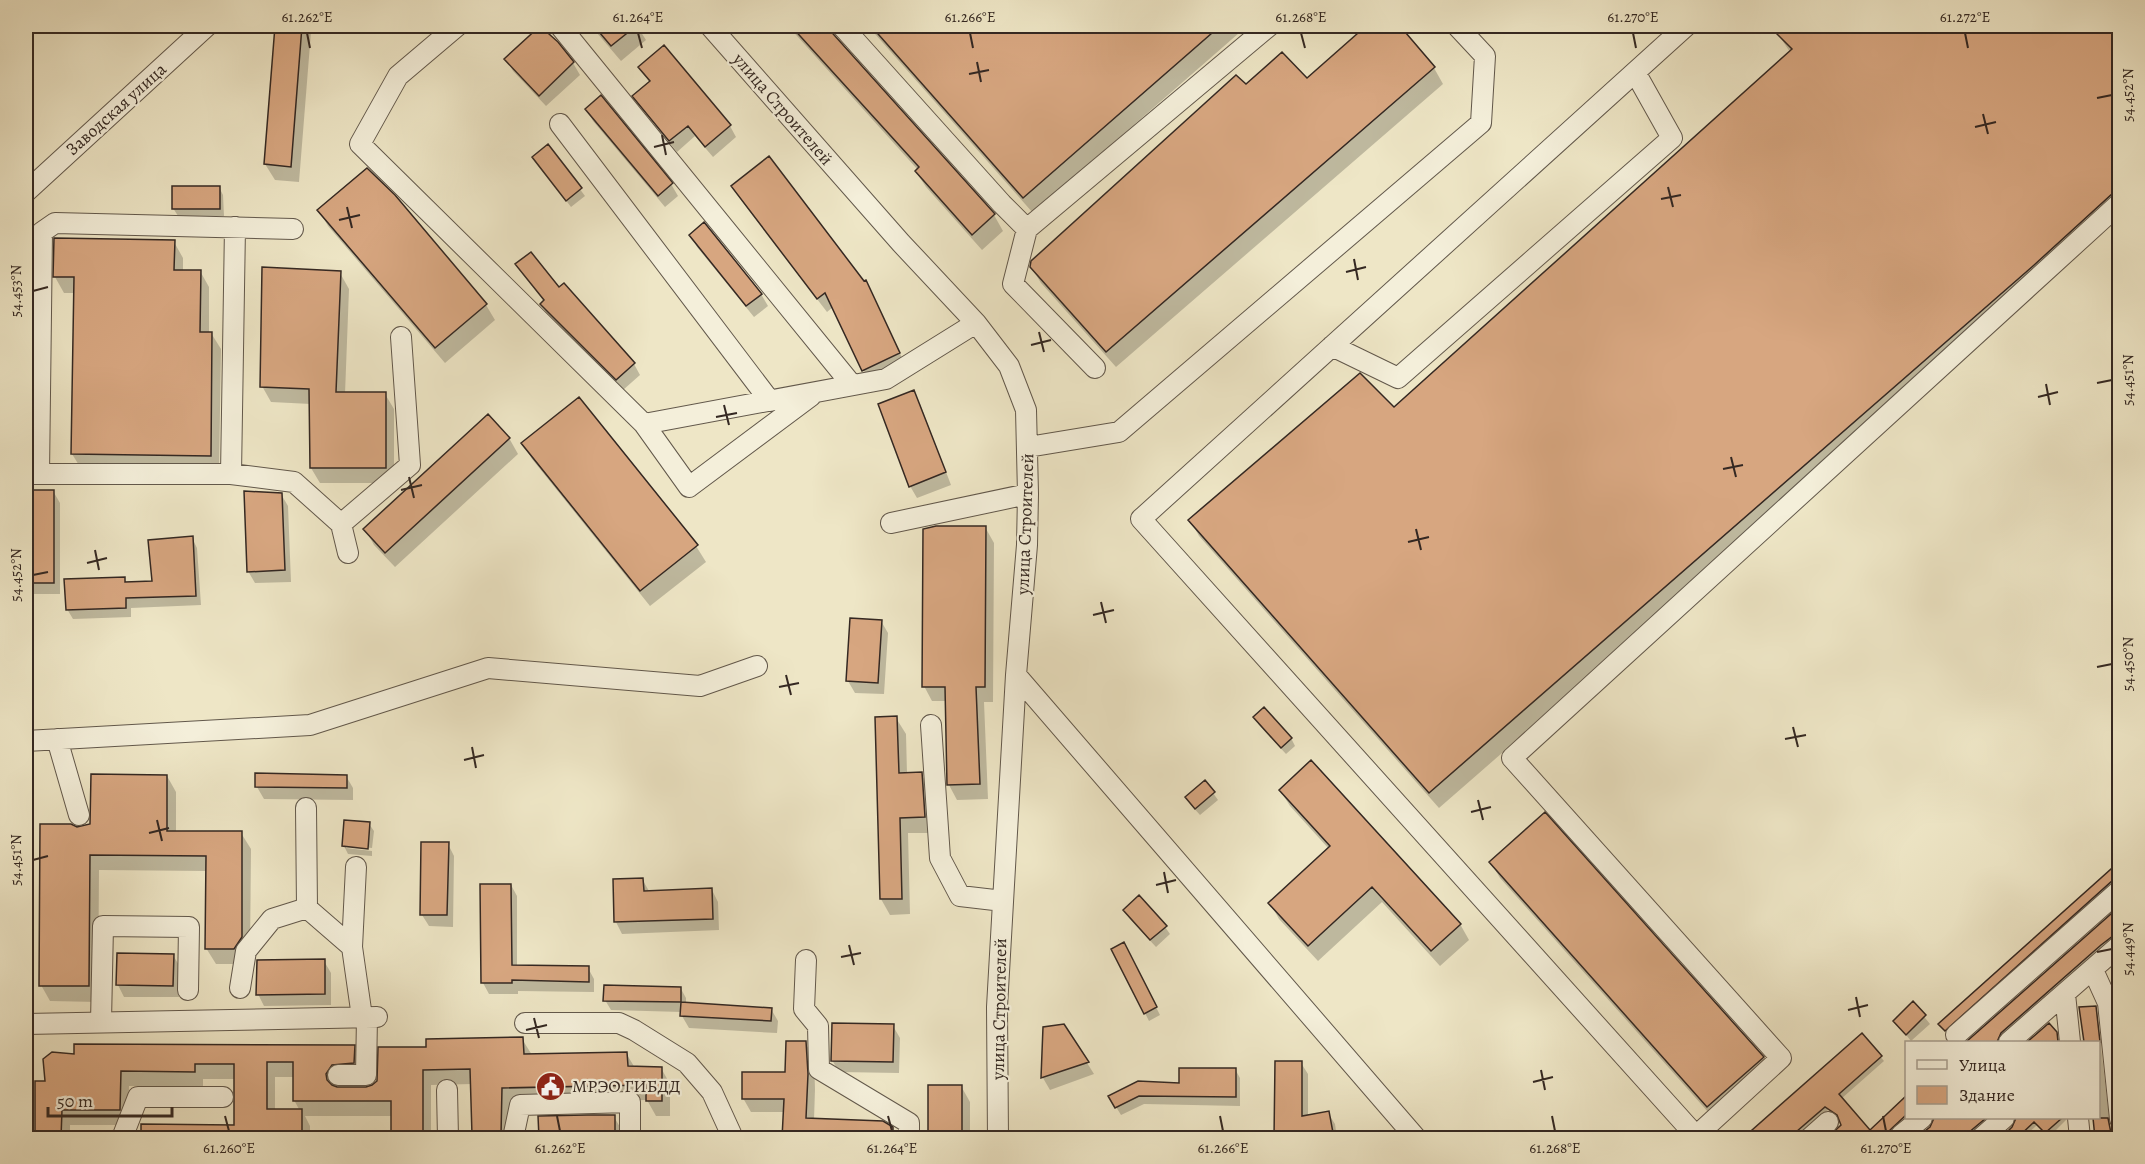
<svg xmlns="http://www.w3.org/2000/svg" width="2145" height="1164" font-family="Alegreya,serif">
  <rect width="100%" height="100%" fill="#eee6c6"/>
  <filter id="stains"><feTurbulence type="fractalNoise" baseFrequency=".00333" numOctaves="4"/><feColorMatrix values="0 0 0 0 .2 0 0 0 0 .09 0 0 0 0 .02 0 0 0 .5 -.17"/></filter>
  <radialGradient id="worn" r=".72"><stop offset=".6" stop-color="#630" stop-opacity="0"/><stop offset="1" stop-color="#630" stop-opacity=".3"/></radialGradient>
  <!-- shadow -->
  <path fill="#0003" fill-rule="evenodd" d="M277,26H308L311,32L299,182L275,180L265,164Z
    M591,26H637L646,40L621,61Z
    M775,26H785L780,30Z
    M788,26H824L994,215L1003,231L982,250L926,187L916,172L918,170Z
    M868,26H1247L1033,213Z
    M1368,26H1398L1434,68L1443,84L1116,367L1041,283L1031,267L1246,86L1307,80Z
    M1474,26H1485L1479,31Z
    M1783,26H2120V211L2042,282L1439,808L1199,536L1190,520L1394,409L1790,52L1776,31Z
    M541,27L573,63L580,75L546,106L513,71L506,59Z
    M663,47L730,126L736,137L713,157L695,136L677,152L641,107L634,96L650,83L640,68Z
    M587,109L671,184L678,196L665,207L593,121Z
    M548,146L585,196L571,207L538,164Z
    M733,186L864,283L865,282L907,368L871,385L833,307L827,312L741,200Z
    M219,187L223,195L224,216H178L173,208Z
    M319,210L486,305L495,320L445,363L328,226Z
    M691,235L761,294L768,306L754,317L697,247Z
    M174,242L183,258V271H200L209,287V333H211L221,349L219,472L82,470L72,454L75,293H64L55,277Z
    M517,265L559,289L563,285L634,364L640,375L623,390L548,316L542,305L545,302Z
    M340,273L349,289L345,394H385L394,409V483H320L311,468V404L271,402L262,386Z
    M913,392L920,404L951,485L917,498L910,486Z
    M509,438L518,454L395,567L374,545L365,529Z
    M523,443L696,546L706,562L650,606L532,459Z
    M53,491L60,503V594H31L26,585V492Z
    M281,494L288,506L291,582L255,583L248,571Z
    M985,527L994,543L993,702H984L988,799L957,800L949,785L947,701H932L924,686Z
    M192,538L197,548L201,605L131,608V617L73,619L67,609L124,579L127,583L154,582Z
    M881,621L888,633L884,694L855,693L848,681Z
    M896,718L906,734L907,774H921L931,790L933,833H908L910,914L890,915L881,899Z
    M1255,718L1291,738L1295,746L1286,754L1259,725Z
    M167,776L176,792V832L241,833L251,849L250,954L243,964H216L206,948L207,871L99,870L98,1002L50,1001L41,985L76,828L92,825Z
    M346,776L353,788V800L264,799L257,787Z
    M1280,790L1460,924L1469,940L1440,966L1382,902L1318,961L1279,919L1270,903L1329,849L1290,806Z
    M1213,793L1218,800L1200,815L1191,805Z
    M369,824L374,831L372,848L346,845V848L372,851V856L348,854L344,846Z
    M448,844L454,856L453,927L429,926L422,915Z
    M1491,863L1763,1058L1772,1074L1717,1122L1500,878Z
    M2120,863V884L1948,1034L1943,1028Z
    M642,879L649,891L712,890L718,902L719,930L622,934L616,922Z
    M511,885L517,896V967L588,968L594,979V992L518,991V994H489L483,983Z
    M2120,908V938L2000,1042H1966Z
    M1125,910L1165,927L1170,934L1156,947L1129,918Z
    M1128,952L1160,1015L1149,1021L1145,1013Z
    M173,955L180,967L179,997H124L118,985Z
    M324,961L331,973V1005L264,1006L258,994Z
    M681,989L686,998V1004L771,1009L778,1021L777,1033L689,1028L682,1016V1012L611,1010L605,1000Z
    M1913,1003L1930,1024L1911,1041L1895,1021Z
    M2095,1006L2097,1011L2110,1126L2113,1138H2097L2094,1118H2098V1042H2085L2081,1008Z
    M2049,1025L2056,1033L2060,1042H2029Z
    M893,1026L900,1038L899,1073L839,1072L832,1060Z
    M1064,1026L1094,1074L1050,1090L1043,1078L1044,1028Z
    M1862,1035L1884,1061L1841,1099L1869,1132L1906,1098V1118H1911L1895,1131L1892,1138H1829L1843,1126L1840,1118L1828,1110L1796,1138H1746Z
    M522,1039L532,1055L626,1053L635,1068H661L670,1084V1116H656L647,1100L510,1103V1138H475L473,1135L472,1084L431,1085V1138H402V1126L395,1116H305L310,1126V1138H143V1126H235V1079H203V1087L129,1086L128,1125H70V1138H36V1083H46L75,1056L354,1047L363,1062L340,1080L335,1088L366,1089L373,1086L428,1048ZM275,1077H295L294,1100L300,1111H275Z
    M805,1043L814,1057L815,1089L814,1120L892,1129L898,1138H783L784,1112H751L743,1098L786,1074Z
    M1277,1063H1301L1308,1074V1117L1328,1113L1335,1124L1337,1138H1275Z
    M1235,1069L1240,1078V1106L1144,1104L1121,1115L1110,1097L1180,1084Z
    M930,1086H961L970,1102V1138H930Z
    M614,1117L623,1132V1138H540V1118Z
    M1935,1118H1994L1969,1138H1918L1934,1124Z
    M2017,1118H2065L2066,1120L2049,1137L2037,1125L2023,1138H2002L2014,1127Z
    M688,1136H717L719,1138H688Z"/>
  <!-- building -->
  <path fill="#d7a680" stroke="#342822" stroke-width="1.5" d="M275,26H302L291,167L264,164Z
    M540,26L558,42L574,62L539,96L504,59Z
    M594,26H636L611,46Z
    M791,26H826L995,214L972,235L915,171L919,167Z
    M871,26H1220L1023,198Z
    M1366,26H1400L1435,67L1106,352L1030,267L1031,261L1236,75L1246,84L1282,52L1307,78Z
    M1769,26H2120V191L2112,194L2033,266L1429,793L1188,520L1360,373L1394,407L1792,49Z
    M664,45L731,125L705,147L688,126L669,141L632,96L650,81L638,67Z
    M601,95L673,183L658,196L585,109Z
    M548,144L582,188L566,201L532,157Z
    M769,156L864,281L866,280L900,353L862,371L825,293L817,299L731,186Z
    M367,168L395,195L487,304L435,348L317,210Z
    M172,186H220V209H172Z
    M704,222L762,294L746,306L689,235Z
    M54,238L175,240L174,270H201L200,332H212L211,456L71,454L74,277H53Z
    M531,252L559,287L564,283L635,363L616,380L540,304L544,300L515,264Z
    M262,267L341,271L336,392H386V468H310L309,389L260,387Z
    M914,390L946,472L909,487L878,404Z
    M579,397L698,545L640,591L521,443Z
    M488,414L510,438L385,553L363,529Z
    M26,490H54V583H26Z
    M244,491L282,493L285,570L247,572Z
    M936,526H986L985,687H976L980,784L947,785L945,687H922L923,529Z
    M193,536L196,596L126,598V608L66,610L64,579L125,577V582L152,581L148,540Z
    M850,618L882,620L878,683L846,681Z
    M1264,707L1292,738L1281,748L1253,717Z
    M897,716L899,773L922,772L925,817L900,818L902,899H880L875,717Z
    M1311,760L1461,924L1431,951L1372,887L1308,946L1268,903L1330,846L1279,790Z
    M255,773L347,775V788L255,787Z
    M91,774L167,775V831H242V937L234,949H205L206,856L90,855L89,986H39L40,824H71L77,827L90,824Z
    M1205,780L1215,792L1195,809L1185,797Z
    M1545,812L1764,1057L1707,1107L1489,862Z
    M344,820L370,822L368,849L342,846Z
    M421,842H449L447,915H420Z
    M2120,861V878L2112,881L1945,1031L1938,1024Z
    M643,878L644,891L712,888L713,919L614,922L613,879Z
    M480,884H511L512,965L589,966V982L512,980V983H481Z
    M1139,895L1167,926L1150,940L1123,910Z
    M2120,906V933L2113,936L2101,945L2001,1033L1997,1042H1966Z
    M1124,942L1157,1007L1144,1014L1111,949Z
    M117,953L174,954L173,986L116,985Z
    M325,959V994L256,995L257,960Z
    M604,985L681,987V1002L603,1001Z
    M1913,1001L1926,1015L1906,1035L1893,1021Z
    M681,1002L772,1008L771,1021L680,1016Z
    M2096,1006L2100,1042H2084L2079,1007Z
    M832,1023L894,1024L893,1062L831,1061Z
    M2049,1023L2057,1032L2058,1042H2027Z
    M1064,1024L1089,1062L1041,1078L1043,1027Z
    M1862,1033L1882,1056L1839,1094L1870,1130L1906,1096V1115L1890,1130V1138H1827L1841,1125L1837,1115L1825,1107L1789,1138H1743Z
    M523,1037L524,1054L627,1052L628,1066L662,1067V1101H646V1085L502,1088L501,1135H472L470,1069L423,1070V1138H391V1101H293V1062H267V1109H302V1138H141V1124L234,1125V1064H195V1072L121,1071L120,1110H62L61,1138H35V1081H45L43,1059L52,1052L74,1054V1044L355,1045L354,1063L332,1065L326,1074L327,1080L332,1085L337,1087H366L372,1085L377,1081L378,1047H426V1039Z
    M786,1041H806L808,1074L806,1118L883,1121L893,1127V1138H782L784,1099H742V1072H785Z
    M1275,1061H1302V1116L1329,1111L1334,1138H1274Z
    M1179,1068H1236V1097L1139,1096L1115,1108L1108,1096L1138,1081L1179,1083Z
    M928,1085H962V1138H928Z
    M587,1115H615V1138H539L538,1116Z
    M1934,1118H1986L1962,1138H1916L1930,1127Z
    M2016,1118H2062L2045,1133L2034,1122L2017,1138H2001L2012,1127Z
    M2093,1118H2108L2112,1138H2095Z"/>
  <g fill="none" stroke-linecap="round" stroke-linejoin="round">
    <defs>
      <path id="minor" d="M457,26L398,76L360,144L644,424L886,379L976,323
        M560,26L852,385
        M710,26L901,243L976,323L1009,366L1026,410L1028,494L1027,545L1016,675L997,1007L998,1138
        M842,26L1002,204L1027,229L1013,284L1095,368
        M1686,26L1141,519L1696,1136L1781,1058L1512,758L2120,203
        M560,124L770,401
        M26,192L207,26
        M1027,229L1269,26
        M1332,346L1398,378L1672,138L1635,72
        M644,424L689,487L811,396
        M1028,447L1119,432L1481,123L1485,56L1457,26
        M26,474H231L294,482L341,524L348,553
        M39,474L42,232L55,223L293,229
        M231,474L235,227
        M891,523L1028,494
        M341,524L410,465L401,337
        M1016,675L1416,1138
        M931,725L940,858L960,896L1003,901
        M57,739L79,815
        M26,741L310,725L488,668L700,686L757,666
        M306,808L307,908L352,947L362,1017
        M352,947L356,867
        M806,960L804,1009L818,1026L819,1069L909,1123V1138
        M2093,970L2108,1003L2120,1119
        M240,988L246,951L272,919L307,908
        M2065,994L2070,1042
        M101,1022L103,926L189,927L188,990
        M525,1023H619L634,1030L687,1063L712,1092L733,1138
        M26,1024L377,1017
        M1956,1035L2120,890
        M2009,1042L2120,945
        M338,1075H366L367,1017
        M447,1090L448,1138
        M2078,1118L2080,1138
        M122,1138L138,1097H223
        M513,1138L520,1105L630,1102V1138
        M1810,1138L1828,1122
        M1903,1138L1901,1135L1922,1118
        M1981,1138L2004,1118"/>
    </defs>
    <!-- minor casing -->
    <use href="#minor" stroke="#62584b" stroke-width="22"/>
    <!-- minor -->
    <use href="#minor" stroke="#f4efda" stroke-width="20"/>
  </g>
  <!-- ticks -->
  <path fill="none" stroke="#342822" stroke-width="2" d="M307,33L310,48M638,33L642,48M970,33L973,48M1301,33L1305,48M1633,33L1636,48M1965,33L1968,48M977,62L981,82M969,74L989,70M2097,98L2112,95M1983,114L1988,134M1975,127L1996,122M662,135L666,155M654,147L674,142M1668,187L1673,207M1661,199L1681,195M347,207L352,228M339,220L360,215M1354,259L1358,280M1346,272L1366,267M33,291L48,287M1039,332L1044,352M1031,345L1051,340M2097,383L2112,380M2046,384L2050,405M2038,397L2058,392M724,405L729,425M716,417L737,413M1731,457L1736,477M1723,469L1743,465M409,477L414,498M401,490L422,485M1416,529L1421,550M1408,542L1429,537M95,550L99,570M87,563L107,558M33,575L48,572M1101,602L1106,623M1093,615L1114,610M2097,667L2112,664M786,675L791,695M779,687L799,683M1793,727L1798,747M1785,739L1806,735M472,747L476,768M464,760L484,755M1478,800L1483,820M1471,812L1491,807M157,820L162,841M149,833L169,828M33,860L48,856M1164,872L1168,893M1156,885L1176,880M849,945L854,965M2097,952L2112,949M841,957L861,953M1856,997L1860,1017M1848,1010L1868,1005M534,1018L539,1038M526,1030L547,1025M1541,1070L1545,1090M1533,1082L1553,1077M225,1116L229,1131M557,1116L560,1131M888,1116L892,1131M1220,1116L1223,1131M1552,1116L1555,1131M1883,1116L1886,1131"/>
  <!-- icons -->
  <defs>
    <symbol id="civic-disc" viewBox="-11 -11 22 22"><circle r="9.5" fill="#8f2418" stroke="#f4efda"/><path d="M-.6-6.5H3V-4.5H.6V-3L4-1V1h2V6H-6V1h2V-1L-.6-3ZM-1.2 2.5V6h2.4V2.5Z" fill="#fff"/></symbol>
  </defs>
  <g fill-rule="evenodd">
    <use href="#civic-disc" x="534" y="1070" width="33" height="33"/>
  </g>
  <g text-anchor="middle" stroke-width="4.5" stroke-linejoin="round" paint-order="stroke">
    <!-- street labels -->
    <g font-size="18" fill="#342822" stroke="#f4efda">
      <text transform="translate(116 109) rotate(-42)" y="6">Заводская улица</text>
      <text transform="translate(783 109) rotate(49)" y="6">улица Строителей</text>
      <text transform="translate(1025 524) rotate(-88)" y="6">улица Строителей</text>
      <text transform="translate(999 1009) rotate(-89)" y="6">улица Строителей</text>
    </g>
    <!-- poi labels -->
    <g font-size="18" fill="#342822" stroke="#f4efda" text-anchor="start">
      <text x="572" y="1092">МРЭО ГИБДД</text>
    </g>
  </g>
  <!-- margin -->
  <rect width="2145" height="1164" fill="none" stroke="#eee6c6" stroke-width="66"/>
  <!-- legend -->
  <rect x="1905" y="1041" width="195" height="78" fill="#f4efda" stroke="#a79f90" stroke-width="1.5"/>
  <rect x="1917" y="1060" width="30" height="9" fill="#f4efda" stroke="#a79f90" stroke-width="1.5"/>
  <text x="1959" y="1071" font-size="18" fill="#342822">Улица</text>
  <rect x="1917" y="1086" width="30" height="18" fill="#d7a680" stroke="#a79f90" stroke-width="1.5"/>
  <text x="1959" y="1101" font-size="18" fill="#342822">Здание</text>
  <!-- scale -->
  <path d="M48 1107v9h124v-9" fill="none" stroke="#342822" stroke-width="3"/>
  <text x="57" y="1107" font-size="18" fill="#342822" stroke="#f4efda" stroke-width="4.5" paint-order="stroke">50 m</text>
  <rect x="33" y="33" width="2079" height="1098" fill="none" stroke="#342822" stroke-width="2"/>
  <g font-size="15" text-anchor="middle" fill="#342822">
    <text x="307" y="22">61.262°E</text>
    <text x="638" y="22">61.264°E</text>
    <text x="970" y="22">61.266°E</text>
    <text x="1301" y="22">61.268°E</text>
    <text x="1633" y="22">61.270°E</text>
    <text x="1965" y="22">61.272°E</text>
    <text transform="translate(2128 95) rotate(-90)" y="5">54.452°N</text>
    <text transform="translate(16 291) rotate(-90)" y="5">54.453°N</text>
    <text transform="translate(2128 380) rotate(-90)" y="5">54.451°N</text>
    <text transform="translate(16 575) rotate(-90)" y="5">54.452°N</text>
    <text transform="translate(2128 664) rotate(-90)" y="5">54.450°N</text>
    <text transform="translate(16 860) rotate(-90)" y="5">54.451°N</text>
    <text transform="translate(2128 949) rotate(-90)" y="5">54.449°N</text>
    <text x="229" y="1153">61.260°E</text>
    <text x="560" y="1153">61.262°E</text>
    <text x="892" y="1153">61.264°E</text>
    <text x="1223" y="1153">61.266°E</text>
    <text x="1555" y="1153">61.268°E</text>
    <text x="1886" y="1153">61.270°E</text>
  </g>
  <rect width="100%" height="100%" filter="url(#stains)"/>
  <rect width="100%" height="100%" fill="url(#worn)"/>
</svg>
